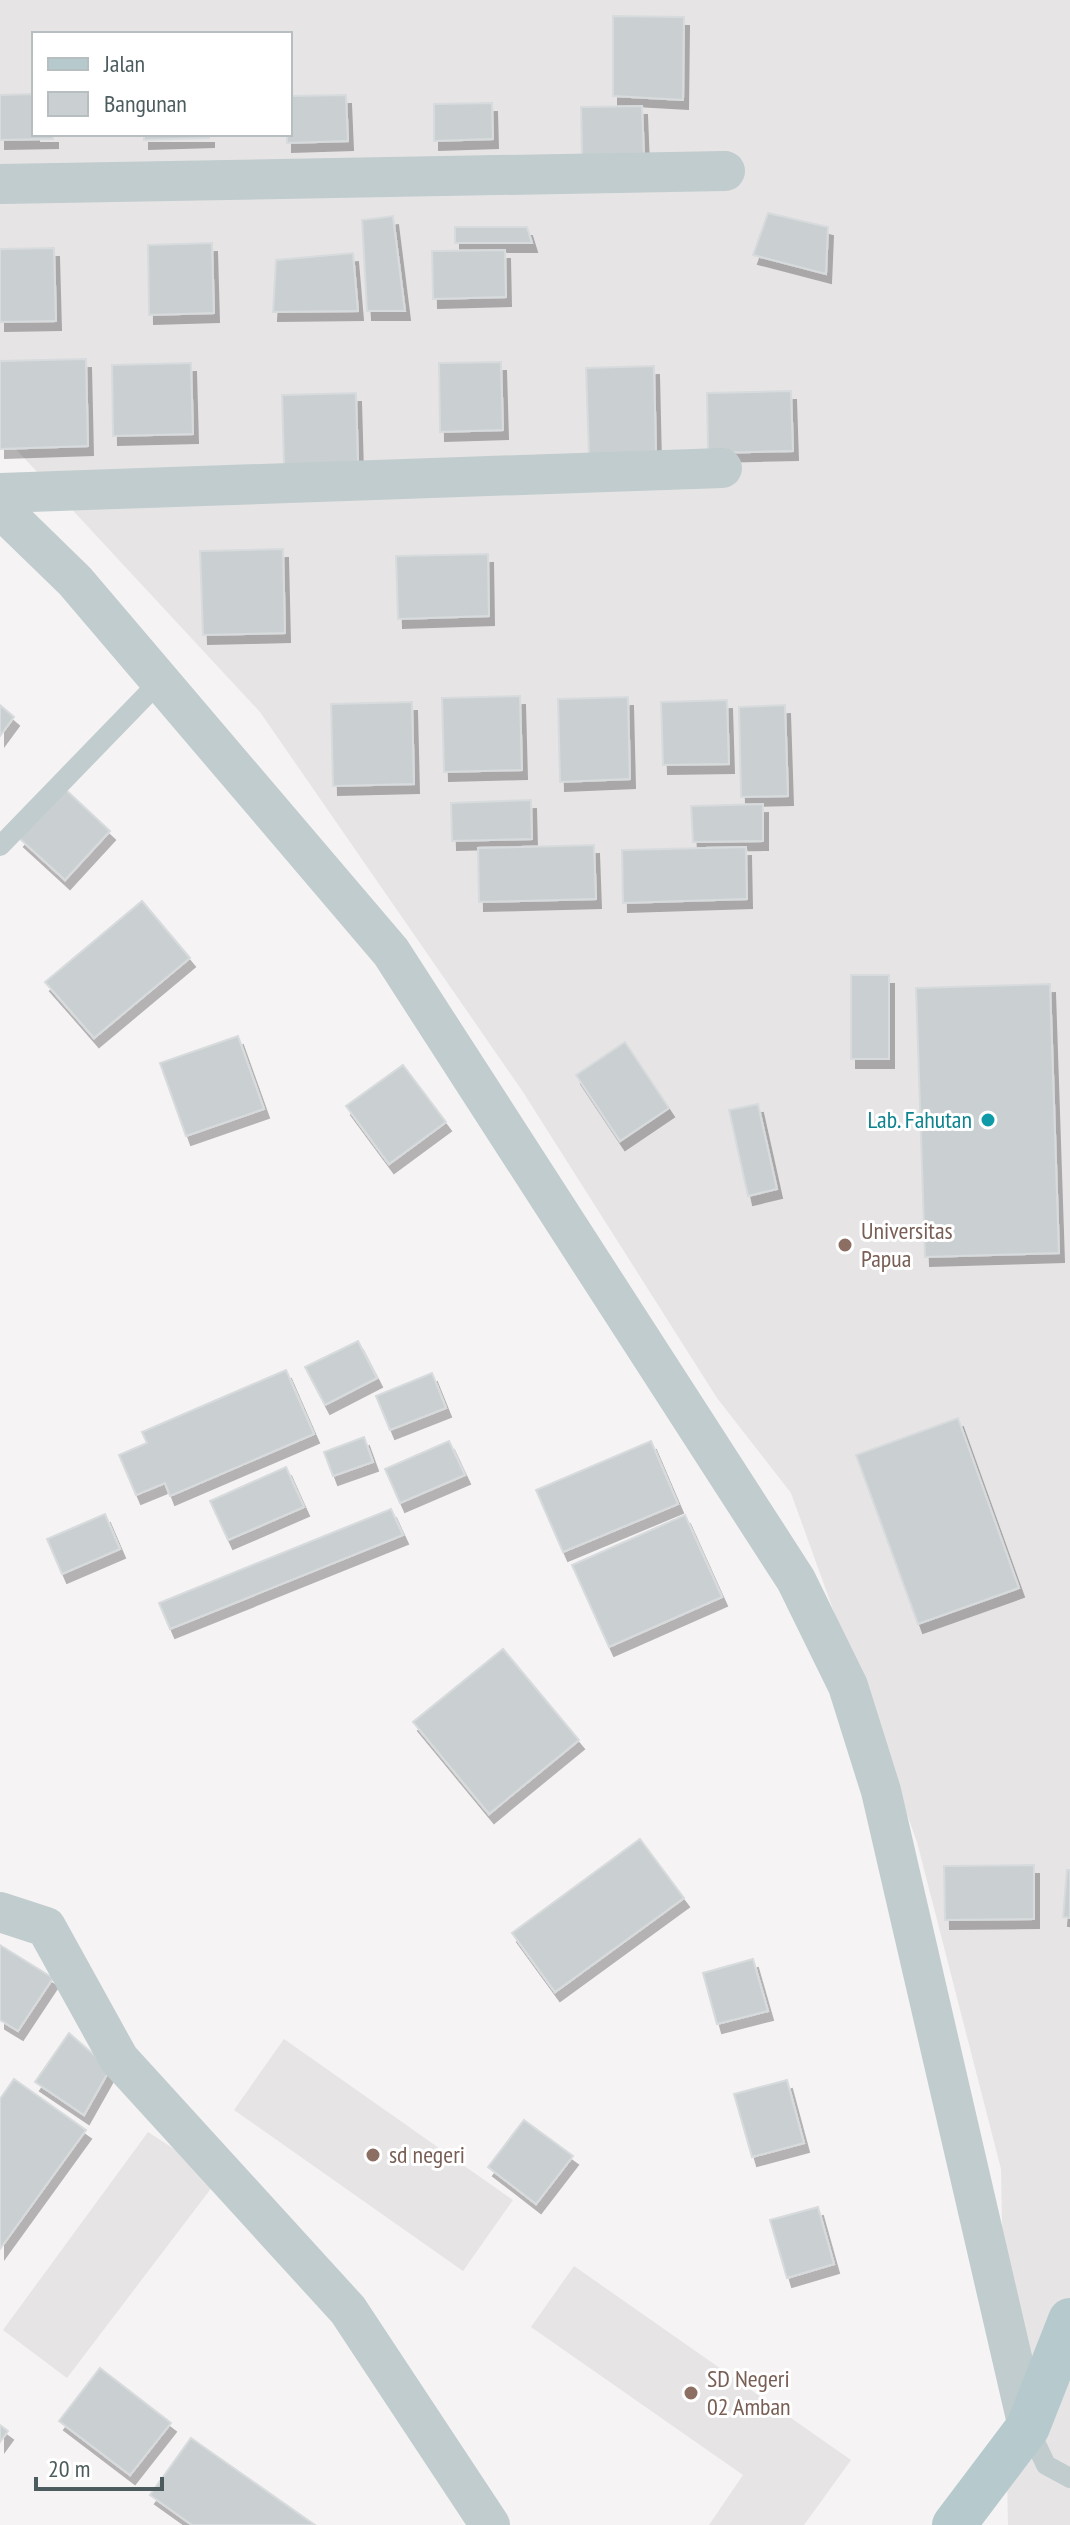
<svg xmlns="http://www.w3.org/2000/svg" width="1070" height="2525" font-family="'PT Sans Narrow',sans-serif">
  <defs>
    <filter id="shadow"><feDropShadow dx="5" dy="9" stdDeviation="0" flood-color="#0004"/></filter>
  </defs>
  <rect width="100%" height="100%" fill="#f5f3f4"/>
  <!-- education -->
  <path fill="#e6e4e5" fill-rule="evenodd" d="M0,0H1070V2525H1008L1001,2169L917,1842L791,1493L717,1398L523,1092L260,712L0,432ZM34,34H290V134H34Z
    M284,2039L513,2200L463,2271L234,2110Z
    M148,2132L219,2178L67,2378L3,2330Z
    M574,2266L851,2460L804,2525H709L743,2475L531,2327Z"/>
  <!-- building -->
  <path fill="#cad0d1" stroke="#d8dbdd" stroke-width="2" filter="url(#shadow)" d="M613,16L684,17L683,100L613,96Z
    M34,94V134H53V139L0,140V95Z
    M346,95L348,141L287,143V134H290V96Z
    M492,103L493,139L434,141V104Z
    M642,106L644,156L582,157L581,107Z
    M144,134H209V138L144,140Z
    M768,213L828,227L826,274L753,255Z
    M393,216L405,311H367L362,220Z
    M455,227H527L532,243H455Z
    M212,243L214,313L149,315L148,245Z
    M54,248L56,321L0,322V249Z
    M505,250L506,297L433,299L432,251Z
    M353,253L358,311L273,312L276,260Z
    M86,359L88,446L0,449V361Z
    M501,362L503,430L440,432L439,363Z
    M191,363L193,434L113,436L112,365Z
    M654,366L656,454L589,456L586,368Z
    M791,391L793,451L708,453L707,393Z
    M356,393L358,463L284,465L282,395Z
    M283,549L285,633L203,635L200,551Z
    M488,554L489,616L398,619L396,556Z
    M520,696L522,770L444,772L442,698Z
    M628,697L630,779L560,782L558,699Z
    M727,700L729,764L663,765L661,702Z
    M412,702L414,784L333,786L331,704Z
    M0,705L14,717L0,736Z
    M785,705L788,796L741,797L739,707Z
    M65,789L110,831L65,880L19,838Z
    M531,800L532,839L452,841L451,803Z
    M763,804V841L693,842L691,806Z
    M594,845L596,899L479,902L478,848Z
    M746,847L747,899L623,903L622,850Z
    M142,901L190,958L94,1038L45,982Z
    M851,975H889V1059H851Z
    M1050,984L1059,1253L925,1257L916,988Z
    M238,1036L264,1109L186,1136L160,1063Z
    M625,1042L669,1108L620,1141L576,1075Z
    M403,1065L446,1122L389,1164L346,1106Z
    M758,1104L777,1189L748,1196L729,1110Z
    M358,1341L377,1378L325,1405L305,1367Z
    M286,1370L314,1434L170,1496L165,1483L136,1495L119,1455L147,1443L142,1432Z
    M432,1373L446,1408L390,1430L376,1396Z
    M958,1418L1019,1588L918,1624L856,1455Z
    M364,1437L373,1462L333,1476L324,1452Z
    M449,1441L465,1475L400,1503L385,1469Z
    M651,1441L678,1504L563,1552L536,1490Z
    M286,1467L304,1507L228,1540L210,1501Z
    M391,1509L403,1535L170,1629L159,1603Z
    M105,1514L120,1549L62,1574L47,1539Z
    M685,1515L722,1597L609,1647L572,1565Z
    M503,1649L579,1740L489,1814L413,1722Z
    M640,1839L684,1898L555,1992L512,1933Z
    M1034,1865V1919L945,1920L944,1866Z
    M1067,1870H1070V1918L1063,1917Z
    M0,1945L53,1978L18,2031L0,2020Z
    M753,1959L768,2011L717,2024L703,1973Z
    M69,2033L110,2069L84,2115L35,2082Z
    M14,2079L86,2130L0,2249V2099Z
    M787,2080L804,2143L752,2157L734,2094Z
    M524,2120L573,2156L536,2204L488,2167Z
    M818,2207L834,2264L787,2278L770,2220Z
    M100,2368L171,2423L130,2475L59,2421Z
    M0,2425L8,2431L0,2442Z
    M191,2438L315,2525H192L150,2495Z"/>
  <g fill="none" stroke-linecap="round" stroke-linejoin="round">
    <!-- lane -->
    <path stroke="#c0cccd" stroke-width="20" d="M0,846L161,680
      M1028,2427L1046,2465L1070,2478"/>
    <!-- street -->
    <path stroke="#c0cccd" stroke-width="40" d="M0,184L725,171
      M0,493L722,468
      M0,508L75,581L391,952L796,1580L848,1686L881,1791L1028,2427
      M0,1912L46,1927L119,2059L348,2310L490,2525"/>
    <!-- primary -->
    <path stroke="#b6cace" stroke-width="44" d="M954,2525L1028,2427L1070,2320"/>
  </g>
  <!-- markers -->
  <circle fill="#0f9aa8" stroke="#fff" stroke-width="3" cx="988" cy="1120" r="8"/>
  <g fill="#8d6e63" stroke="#fff" stroke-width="3">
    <circle cx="845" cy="1245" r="8"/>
    <circle cx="373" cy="2155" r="8"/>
    <circle cx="691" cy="2393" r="8"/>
  </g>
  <g text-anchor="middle" stroke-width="6" stroke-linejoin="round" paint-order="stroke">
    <!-- culture labels -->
    <g font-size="24" fill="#0d838f" stroke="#fff" text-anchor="end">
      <text x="972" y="1128">Lab. Fahutan</text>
    </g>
    <!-- education labels -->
    <g font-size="24" fill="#785e54" stroke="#fff" text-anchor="start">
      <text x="861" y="1239">Universitas<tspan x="861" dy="28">Papua</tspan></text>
      <text x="389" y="2163">sd negeri</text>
      <text x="707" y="2387">SD Negeri<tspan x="707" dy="28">02 Amban</tspan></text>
    </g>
  </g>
  <!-- legend -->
  <rect x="32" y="32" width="260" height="104" fill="#ffffff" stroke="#b7bebf" stroke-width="2"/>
  <rect x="48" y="58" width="40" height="12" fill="#b6cace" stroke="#b7bebf" stroke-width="2"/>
  <text x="104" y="72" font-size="24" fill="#4c5c5e">Jalan</text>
  <rect x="48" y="92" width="40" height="24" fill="#cad0d1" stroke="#b7bebf" stroke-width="2"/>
  <text x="104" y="112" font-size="24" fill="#4c5c5e">Bangunan</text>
  <!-- scale -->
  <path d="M36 2477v12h126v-12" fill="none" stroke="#4c5c5e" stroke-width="4"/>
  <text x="48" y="2477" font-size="24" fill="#4c5c5e" stroke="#ffffff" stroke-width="6" paint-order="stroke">20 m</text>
</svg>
